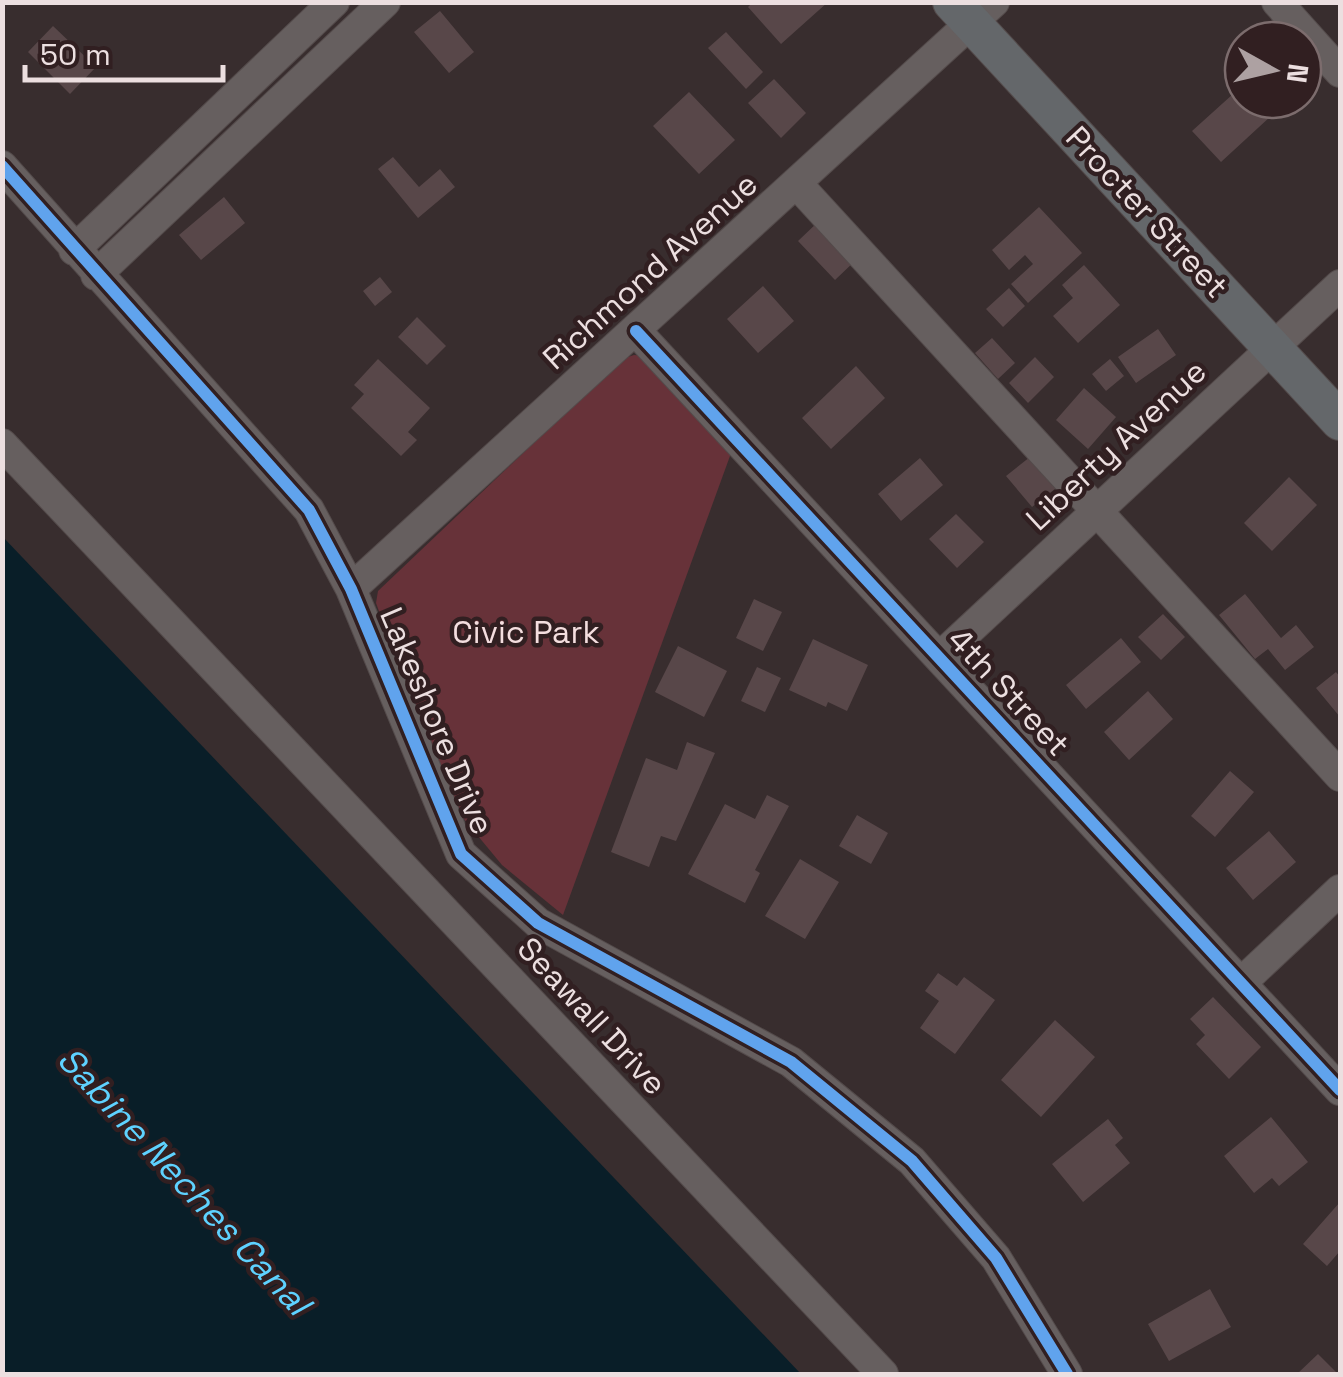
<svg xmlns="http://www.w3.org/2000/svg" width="1343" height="1377" font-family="'Space Grotesk',sans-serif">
  <rect width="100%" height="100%" fill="#382d2e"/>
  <!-- green -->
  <path fill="#673239" d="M634,355L645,356L734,445L563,915L502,865L449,801L376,603L378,591L622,359Z"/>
  <!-- water -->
  <path fill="#091e28" d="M2,536L801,1374H3Z"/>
  <!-- building -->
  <path fill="#584749" d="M753,2H828L781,44L748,7Z
    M440,11L474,52L449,73L414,32Z
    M53,26L96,67L70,94L28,52Z
    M726,32L763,72L746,89L708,48Z
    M774,79L806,113L781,138L748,103Z
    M1243,85V100H1256L1271,116L1221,162L1192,131Z
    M689,92L735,140L699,174L653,126Z
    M393,157L419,187L440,169L455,187L418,218L378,169Z
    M224,197L245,223L201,260L179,235Z
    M1039,207L1082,253L1028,303L1011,284L1033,264L1025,255L1009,270L992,250Z
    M819,221L856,260L835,280L798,241Z
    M1084,265L1120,305L1078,343L1053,316L1073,298L1062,285Z
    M380,277L392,292L375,306L363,291Z
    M763,286L794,321L758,353L727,319Z
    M1009,288L1025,306L1003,327L986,309Z
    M417,317L446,346L427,365L398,337Z
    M1158,329L1176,355L1136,383L1118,357Z
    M992,338L1015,363L998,379L975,353Z
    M1035,357L1054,377L1028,403L1009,383Z
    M378,359L430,408L408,432L417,440L401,456L351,408L364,394L354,385Z
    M1110,359L1124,376L1106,391L1092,374Z
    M856,366L885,398L831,449L802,418Z
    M1084,388L1116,417L1088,449L1056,420Z
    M1035,453L1060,485L1032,507L1006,476Z
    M920,458L943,485L901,521L878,494Z
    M1289,477L1317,505L1272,551L1244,523Z
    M956,514L984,542L957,568L929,539Z
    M1245,594L1281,638L1296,625L1314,647L1285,670L1268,649L1255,659L1219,615Z
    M754,599L782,612L763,651L736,638Z
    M1163,614L1185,637L1161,660L1138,637Z
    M1121,638L1141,662L1086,709L1066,685Z
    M813,639L868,665L847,711L828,702L826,707L789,690Z
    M678,646L727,671L704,717L655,692Z
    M757,667L781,678L765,712L741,701Z
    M1336,672L1340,677V717L1316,688Z
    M1148,691L1173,719L1129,760L1104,732Z
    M687,742L715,753L676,841L661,836L649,867L611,852L646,758L677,770Z
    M1230,771L1254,792L1215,837L1191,816Z
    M767,795L789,806L755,870L760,873L745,903L688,874L725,804L755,819Z
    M857,815L888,833L871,864L839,846Z
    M1269,831L1296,862L1253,900L1226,868Z
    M800,859L839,882L805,939L765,916Z
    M938,973L957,986L964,977L995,1000L955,1054L920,1028L939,1001L925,991Z
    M1213,997L1261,1047L1229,1079L1196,1044L1205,1035L1190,1019Z
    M1055,1020L1095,1057L1041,1117L1001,1080Z
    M1271,1117L1308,1162L1279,1186L1272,1178L1254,1193L1224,1156Z
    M1108,1119L1123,1138L1115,1145L1130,1163L1083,1202L1052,1164Z
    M1340,1202V1251L1327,1266L1303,1244Z
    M1210,1289L1231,1327L1169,1361L1148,1324Z
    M1318,1354L1338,1374H1297Z"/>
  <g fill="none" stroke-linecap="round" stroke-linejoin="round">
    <defs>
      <path id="minor" d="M1277,2L1340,72
        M2,166L309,510L351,589L461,854L538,923L791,1062L912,1161L996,1258L1067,1374
        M798,185L1340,776
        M74,250L334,2
        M96,275L385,2
        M636,331L1340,1090
        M2,444L883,1374
        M351,589L994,2
        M940,657L1340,285
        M1241,983L1340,890"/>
      <path id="major" d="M952,2L1340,421"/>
    </defs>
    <!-- minor casing -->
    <use href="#minor" stroke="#544b4b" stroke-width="32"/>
    <!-- major casing -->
    <use href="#major" stroke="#544b4b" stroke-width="40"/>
    <!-- minor -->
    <use href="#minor" stroke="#665f5f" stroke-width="30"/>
    <!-- major -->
    <use href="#major" stroke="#64676a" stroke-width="38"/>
    <defs>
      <path id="cycleway" d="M2,166L309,510L351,589L461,854L538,923L791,1062L912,1161L996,1258L1067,1374
        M636,331L1340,1090"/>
    </defs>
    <!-- cycleway casing -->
    <use href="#cycleway" stroke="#311f21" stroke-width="19"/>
    <!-- cycleway -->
    <use href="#cycleway" stroke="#60a3ed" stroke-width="12"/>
  </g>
  <g text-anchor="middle" stroke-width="9" stroke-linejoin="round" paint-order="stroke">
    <!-- street labels -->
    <g font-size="32" fill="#ecdfe0" stroke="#311f21">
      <text transform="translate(1147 212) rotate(47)" y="11">Procter Street</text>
      <text transform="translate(650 271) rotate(-42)" y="11">Richmond Avenue</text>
      <text transform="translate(1116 445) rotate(-43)" y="11">Liberty Avenue</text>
      <text transform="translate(1009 692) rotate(47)" y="11">4th Street</text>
      <text transform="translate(437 721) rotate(67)" y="11">Lakeshore Drive</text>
      <text transform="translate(592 1016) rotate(47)" y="11">Seawall Drive</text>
    </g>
    <!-- park labels -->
    <g font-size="32" fill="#f4dedf" stroke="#311f21">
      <text x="526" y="643">Civic Park</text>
    </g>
    <!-- water labels -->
    <g font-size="35" font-style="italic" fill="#5ed2ff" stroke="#311f21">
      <text transform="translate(184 1181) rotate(47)" y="12">Sabine Neches Canal</text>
    </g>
  </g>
  <!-- border -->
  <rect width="1343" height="1377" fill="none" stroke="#ecdfe0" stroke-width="10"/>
  <!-- north arrow -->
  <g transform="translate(1273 70) rotate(98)"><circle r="48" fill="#311f21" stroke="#7c6c6d" stroke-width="2.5"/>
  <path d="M0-8L18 38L0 25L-18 38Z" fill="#ada1a2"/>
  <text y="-15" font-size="28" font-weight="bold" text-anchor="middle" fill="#ecdfe0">N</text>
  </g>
  <!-- scale -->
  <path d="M25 65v15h198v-15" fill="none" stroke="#ecdfe0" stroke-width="5"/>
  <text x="40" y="65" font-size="30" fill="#ecdfe0" stroke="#311f21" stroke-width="8" paint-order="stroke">50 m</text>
</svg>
